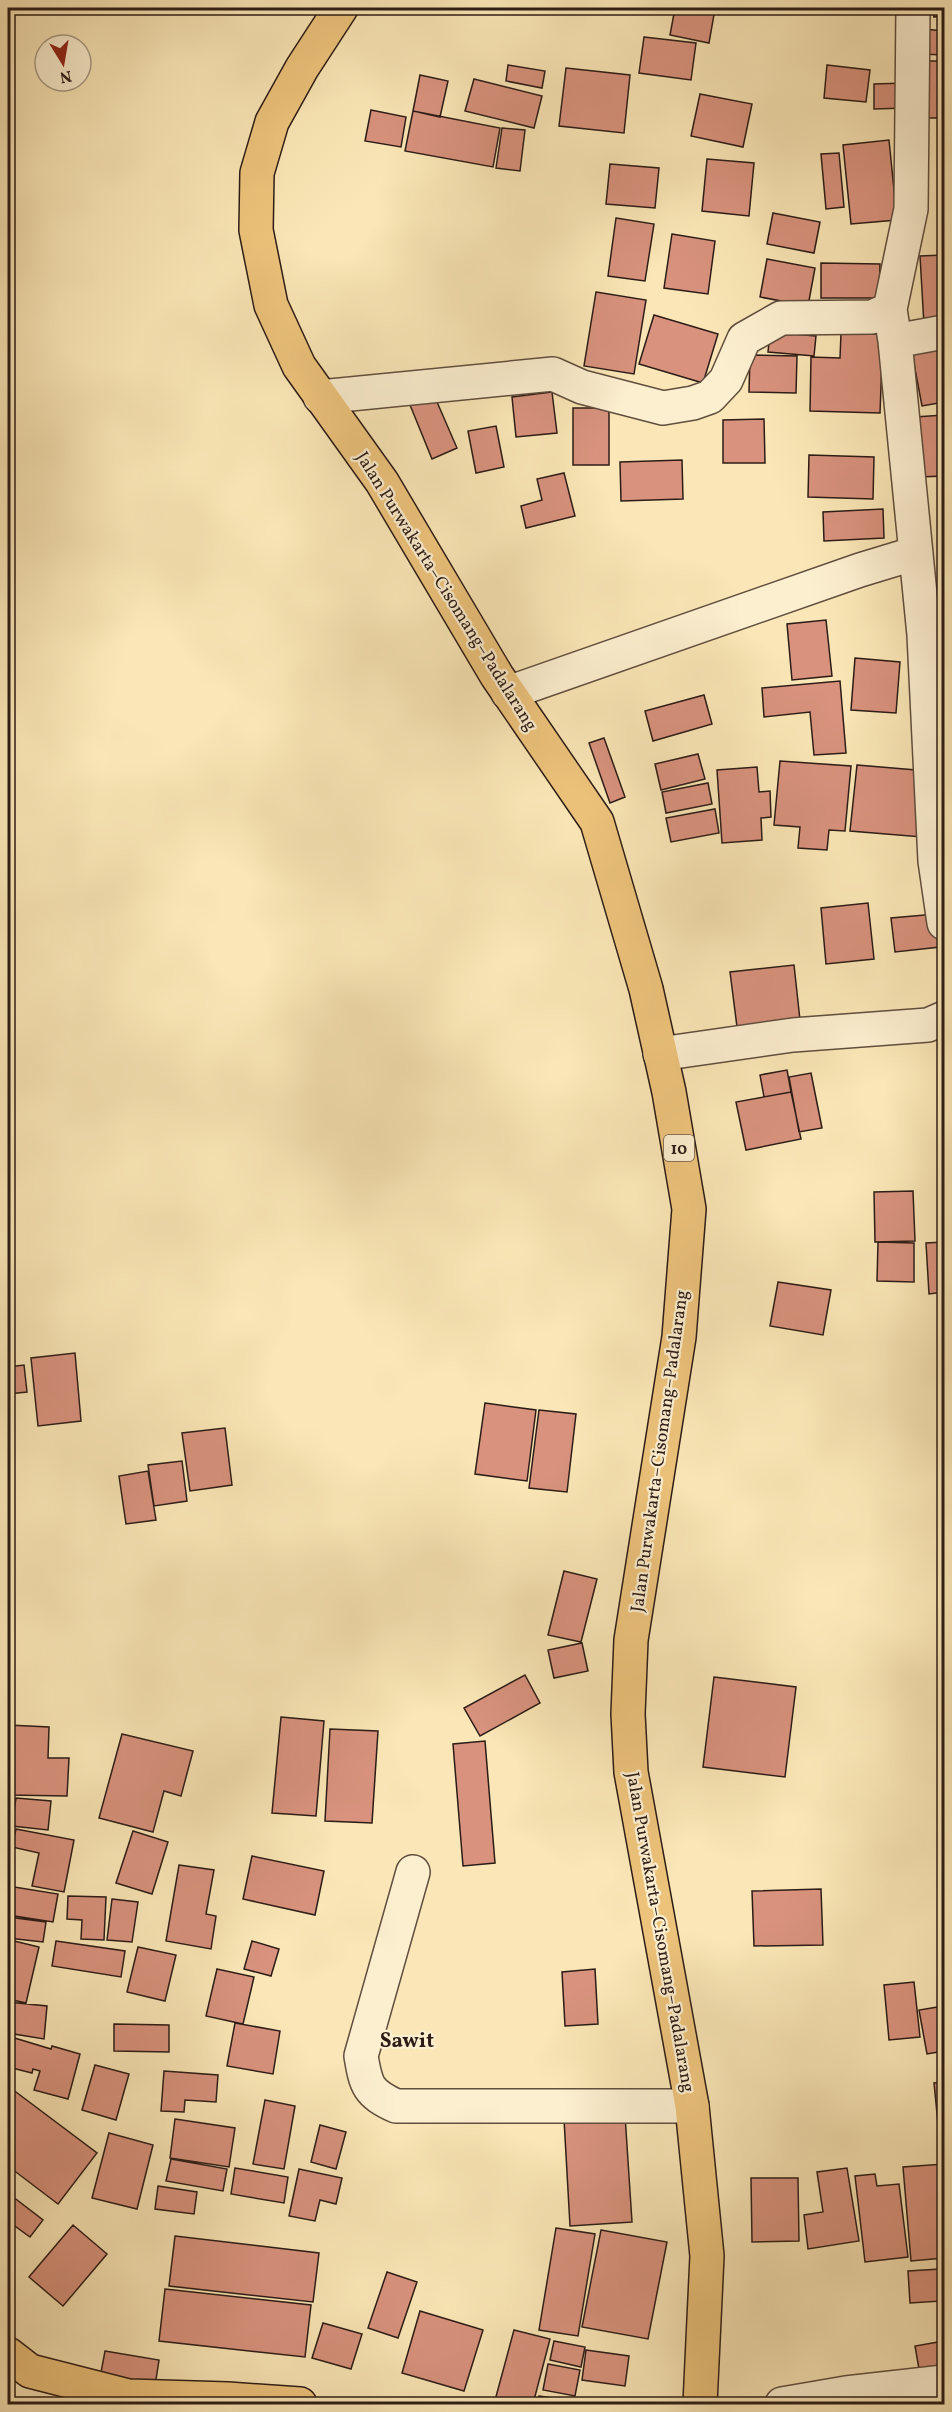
<svg xmlns="http://www.w3.org/2000/svg" width="952" height="2412" font-family="Vollkorn,serif">
  <rect width="100%" height="100%" fill="#fae6b6"/>
  <filter id="stains"><feTurbulence type="fractalNoise" baseFrequency=".00333" numOctaves="4"/><feColorMatrix values="0 0 0 0 .2 0 0 0 0 .09 0 0 0 0 .02 0 0 0 .5 -.17"/></filter>
  <radialGradient id="worn" r=".72"><stop offset=".6" stop-color="#630" stop-opacity="0"/><stop offset="1" stop-color="#630" stop-opacity=".3"/></radialGradient>
  <!-- building -->
  <path fill="#d8927d" stroke="#2c1c16" stroke-width="1.5" d="M675,8L715,9L709,43L670,35Z
    M932,8H944V15L934,17Z
    M923,29L944,31V55L921,54Z
    M644,37L696,43L691,80L639,73Z
    M925,61H944V118H925Z
    M508,65L545,71L542,88L506,81Z
    M827,65L870,70L866,102L824,98Z
    M566,68L630,75L624,133L559,126Z
    M420,75L448,81L440,117L413,111Z
    M474,79L542,96L534,128L465,111Z
    M905,83V108L874,109V84Z
    M700,94L752,104L743,147L691,136Z
    M371,110L406,117L401,147L365,141Z
    M413,111L500,128L493,167L405,151Z
    M502,128L525,130L520,171L496,168Z
    M889,140L897,220L851,224L843,145Z
    M839,153L844,207L826,209L821,154Z
    M707,159L754,163L749,216L702,211Z
    M610,164L659,168L655,208L606,204Z
    M773,213L820,222L814,253L767,244Z
    M616,218L654,224L645,281L608,276Z
    M672,234L715,241L708,294L664,288Z
    M944,255V324L924,325L920,256Z
    M767,259L815,268L808,306L760,297Z
    M821,263L880,264L879,298H821Z
    M596,292L646,300L634,374L584,366Z
    M654,315L718,334L703,383L639,364Z
    M770,332L816,336L814,356L768,352Z
    M841,333H883L880,413L810,411L811,357L840,358Z
    M944,342V402L922,406L911,348Z
    M750,355L797,356L796,393L749,392Z
    M552,392L557,433L516,437L512,397Z
    M434,395L457,448L432,459L410,405Z
    M573,408H609V465H573Z
    M944,415V476L919,477L915,417Z
    M764,419L765,463H723V420Z
    M496,426L504,467L476,473L468,431Z
    M809,455L874,457L873,499L808,497Z
    M682,460L683,499L621,501L620,462Z
    M564,473L575,516L526,528L521,506L542,500L537,479Z
    M883,509L884,538L824,541L823,512Z
    M944,552V614H941L938,553Z
    M943,619H944V657L939,656Z
    M826,620L832,676L792,680L787,624Z
    M855,658L900,662L896,713L851,710Z
    M840,681L846,753L814,755L810,712L764,717L762,688Z
    M704,695L712,724L653,741L645,711Z
    M604,738L625,797L610,803L589,743Z
    M698,754L705,779L661,790L655,764Z
    M780,761L851,766L845,831L829,830L827,850L798,848L800,827L774,825Z
    M857,765L928,771L922,837L850,831Z
    M757,767L759,792L770,791L771,817L761,818L762,840L722,843L717,770Z
    M708,783L712,804L666,813L662,792Z
    M715,809L719,833L671,842L666,818Z
    M868,903L874,959L826,964L821,908Z
    M936,914L940,947L895,952L891,918Z
    M794,965L800,1020L737,1027L730,972Z
    M787,1070L791,1092L764,1097L760,1075Z
    M811,1073L822,1128L799,1132L789,1077Z
    M791,1092L801,1139L746,1150L736,1102Z
    M913,1191L915,1241L875,1242L874,1192Z
    M878,1242L914,1243V1282L877,1281Z
    M944,1242V1292L929,1294L926,1243Z
    M778,1282L831,1290L823,1335L770,1326Z
    M75,1353L81,1421L38,1426L31,1358Z
    M24,1365L27,1392L8,1394V1367Z
    M485,1403L536,1410L527,1481L475,1474Z
    M539,1410L576,1414L567,1492L529,1488Z
    M225,1428L232,1485L190,1491L182,1433Z
    M182,1461L187,1501L154,1506L148,1465Z
    M148,1471L156,1520L126,1524L119,1476Z
    M564,1571L597,1579L581,1642L548,1635Z
    M582,1643L588,1671L554,1678L548,1650Z
    M525,1675L540,1703L480,1736L464,1708Z
    M714,1677L796,1687L785,1777L703,1767Z
    M281,1717L324,1721L316,1816L272,1813Z
    M8,1725L49,1727L48,1758H69L67,1796L8,1795Z
    M330,1729L378,1731L372,1823L325,1821Z
    M122,1734L193,1751L181,1796L164,1791L153,1832L99,1818Z
    M485,1741L495,1863L463,1866L453,1744Z
    M16,1798L51,1801L48,1830L12,1826Z
    M16,1829L74,1840L64,1892L32,1886L39,1853L12,1847Z
    M133,1831L168,1842L152,1894L116,1883Z
    M252,1856L324,1871L315,1915L243,1899Z
    M179,1865L214,1870L206,1914L216,1916L211,1949L166,1941Z
    M8,1886L58,1894L53,1922L8,1915Z
    M821,1889L823,1945L754,1946L752,1891Z
    M68,1896L106,1897L104,1940L81,1939L82,1920L67,1919Z
    M112,1899L138,1902L132,1942L107,1940Z
    M8,1917L46,1922L43,1942L8,1938Z
    M10,1940L39,1947L26,2003L8,1999V1949Z
    M56,1941L125,1951L121,1977L52,1966Z
    M252,1941L279,1949L271,1976L244,1969Z
    M138,1947L176,1955L165,2001L127,1992Z
    M217,1969L254,1977L243,2024L206,2016Z
    M595,1969L598,2024L565,2026L562,1972Z
    M914,1982L920,2037L889,2040L884,1985Z
    M8,2002L47,2006L44,2039L8,2033Z
    M944,2006V2051L927,2054L919,2010Z
    M235,2023L280,2031L273,2074L227,2066Z
    M114,2024L169,2025V2052L114,2051Z
    M8,2036L51,2049L52,2046L80,2054L68,2099L34,2090L40,2071L33,2069L32,2073L8,2067Z
    M95,2065L129,2074L116,2120L82,2110Z
    M164,2071L218,2075L216,2102L185,2100L184,2112L161,2111Z
    M944,2082V2143L940,2144L934,2083Z
    M8,2086L97,2153L58,2204L8,2166Z
    M265,2100L295,2106L284,2169L253,2164Z
    M625,2115L632,2222L570,2226L564,2119Z
    M175,2119L235,2128L229,2167L170,2158Z
    M320,2125L346,2132L336,2169L311,2162Z
    M109,2133L153,2145L137,2209L92,2198Z
    M171,2159L227,2169L223,2191L166,2181Z
    M944,2164V2258L911,2261L903,2167Z
    M235,2168L288,2177L284,2203L231,2194Z
    M847,2168L859,2241L808,2249L804,2215L823,2212L817,2172Z
    M299,2169L342,2178L336,2204L320,2200L315,2221L289,2216Z
    M875,2174L877,2186L899,2184L908,2257L865,2262L855,2176Z
    M751,2178H798L799,2241L752,2242Z
    M158,2186L197,2192L194,2214L155,2209Z
    M8,2193L43,2220L30,2237L8,2221Z
    M73,2225L107,2254L63,2306L29,2277Z
    M556,2228L595,2234L578,2336L539,2330Z
    M601,2230L667,2242L648,2339L582,2327Z
    M175,2236L319,2253L313,2302L169,2286Z
    M940,2268H944V2329H942L941,2301L910,2303L908,2271L940,2269Z
    M387,2272L417,2282L398,2338L368,2328Z
    M165,2289L311,2305L305,2357L159,2341Z
    M420,2311L483,2330L464,2391L402,2373Z
    M323,2323L362,2334L351,2369L312,2358Z
    M514,2330L550,2339L533,2404H494Z
    M554,2341L585,2347L581,2367L550,2360Z
    M944,2341V2365L919,2369L915,2346Z
    M586,2350L629,2356L625,2386L582,2380Z
    M105,2351L159,2360L154,2392L99,2383Z
    M548,2364L580,2370L575,2396L543,2390Z
    M944,2385V2404H916L914,2391Z
    M539,2396L574,2401L573,2404H538Z"/>
  <g fill="none" stroke-linecap="round" stroke-linejoin="round">
    <defs>
      <path id="minor" d="M890,309L911,209L913,8
        M895,341L924,635L935,861L944,923
        M320,397L553,374L582,387L663,408L693,403L710,397L726,380L744,339L781,318L872,317L890,309L895,341L944,332
        M508,693L860,570L916,553
        M660,1054L793,1035L928,1025L944,1018
        M413,1872L361,2056C366,2086 368,2093 396,2106H692
        M782,2404L846,2393L944,2382"/>
      <path id="major" d="M8,2354L30,2371L128,2396L228,2399L300,2404"/>
      <path id="highway" d="M341,8L302,68L272,122L257,173L256,230L271,305L299,366L382,482L497,676L597,822L646,989L669,1092L689,1209L679,1337L631,1640L628,1714L631,1772L692,2106L707,2256L700,2404"/>
    </defs>
    <!-- minor casing -->
    <use href="#minor" stroke="#604e3e" stroke-width="36"/>
    <!-- major casing -->
    <use href="#major" stroke="#2c1c16" stroke-width="36"/>
    <!-- highway casing -->
    <use href="#highway" stroke="#2c1c16" stroke-width="36"/>
    <!-- minor -->
    <use href="#minor" stroke="#fcefd0" stroke-width="33"/>
    <!-- major -->
    <use href="#major" stroke="#edc37b" stroke-width="33"/>
    <!-- highway -->
    <use href="#highway" stroke="#edc37b" stroke-width="33"/>
  </g>
  <g text-anchor="middle" stroke-width="4.5" stroke-linejoin="round" paint-order="stroke">
    <!-- shield labels -->
    <rect fill="#fcefd0" stroke="#6a5b4e" stroke-width="1.5" x="664" y="1135" width="30" height="26" rx="4.5"/>
    <g font-size="16" font-weight="bold" fill="#2c1c16">
      <text x="679" y="1154">10</text>
    </g>
    <!-- street labels -->
    <g font-size="18" fill="#2c1c16" stroke="#fcefd0">
      <text transform="translate(447 591) rotate(58)" y="6">Jalan Purwakarta–Cisomang–Padalarang</text>
      <text transform="translate(659 1451) rotate(-82)" y="6">Jalan Purwakarta–Cisomang–Padalarang</text>
      <text transform="translate(661 1932) rotate(80)" y="6">Jalan Purwakarta–Cisomang–Padalarang</text>
    </g>
    <!-- quarter labels -->
    <g font-size="21" font-weight="bold" fill="#2c1c16" stroke="#fcefd0">
      <text x="407" y="2047">Sawit</text>
    </g>
  </g>
  <!-- margin -->
  <rect width="952" height="2412" fill="none" stroke="#fae6b6" stroke-width="30"/>
  <rect x="9" y="9" width="934" height="2394" fill="none" stroke="#2c1c16" stroke-width="3"/>
  <rect x="15" y="15" width="922" height="2382" fill="none" stroke="#2c1c16" stroke-width="1.5"/>
  <!-- north arrow -->
  <g transform="translate(63 63) rotate(169)"><circle r="28" fill="#fcefd0" stroke="#a99b86" stroke-width="1.5"/>
  <path d="M0-4.5L10 22L0 15L-10 22Z" fill="#8f2418"/>
  <text y="-9" font-size="16" font-weight="bold" text-anchor="middle" fill="#2c1c16">N</text>
  </g>
  <rect width="100%" height="100%" filter="url(#stains)"/>
  <rect width="100%" height="100%" fill="url(#worn)"/>
</svg>
